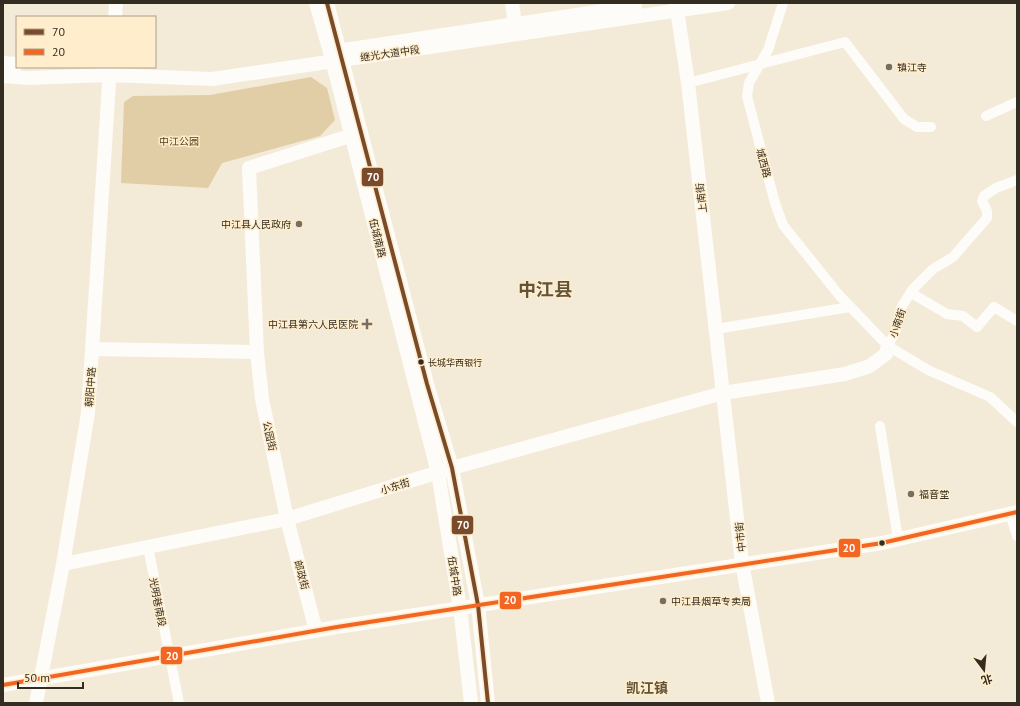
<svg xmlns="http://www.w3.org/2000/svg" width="1020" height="706" font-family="'PT Sans','Noto Sans SC',sans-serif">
  <rect width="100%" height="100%" fill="#f3ead8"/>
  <!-- green -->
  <path fill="#e2cea6" d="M311,77L327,88L335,120L320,136L222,163L208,188L121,183L124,102L133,96L210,95Z"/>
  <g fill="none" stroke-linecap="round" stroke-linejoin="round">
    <!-- street -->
    <path stroke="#fdfcf9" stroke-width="10" d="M783,3L768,50L749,83L747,96L775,203L783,225L839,295L888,346L928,370L990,397L1017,422
      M688,83L845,42L904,119L917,127H931
      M986,116L1017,102
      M911,293L947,314L963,316L977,327L994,307L1017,321
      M716,329L850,307
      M888,346L896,330L901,308L912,290L933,269L953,257L987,218V211L982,201L984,196L996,188L1017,180
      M880,426L898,539
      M1010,514L1017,536
      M148,547L179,703"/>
    <!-- secondary -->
    <path stroke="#fdfcf9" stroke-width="14" d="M316,3L330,52L438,473L460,608L471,703
      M327,3L427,384L452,468L478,605L488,703
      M512,3L516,32
      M676,3L688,83L742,563L768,703
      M115,17L116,3
      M331,52L635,6
      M3,63L17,64
      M3,76L28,78L109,75L212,79L728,3
      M92,349L257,352
      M63,564L287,519L452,468L723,393L845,374L870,366L886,354L888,346
      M316,631L287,519L262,399L257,352L249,168L359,133
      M3,685L337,627L882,543L1017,512
      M36,703L63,564L88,413L110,67"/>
    <defs>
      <path id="bus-1" d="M327,3L427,384L452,468L478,605L488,703"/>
      <path id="bus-2" d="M3,685L337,627L882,543L1017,512"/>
    </defs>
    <!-- bus-1 casing -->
    <use href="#bus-1" stroke="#ffedcc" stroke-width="7"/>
    <!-- bus-2 casing -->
    <use href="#bus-2" stroke="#ffedcc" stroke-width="7"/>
    <!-- bus-1 -->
    <use href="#bus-1" stroke="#7a4b2a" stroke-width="4"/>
    <!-- bus-2 -->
    <use href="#bus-2" stroke="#f26522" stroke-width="4"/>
  </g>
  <!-- markers -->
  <g fill="#766e60" stroke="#ffedcc" stroke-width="1.5">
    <circle cx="889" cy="67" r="4"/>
    <circle cx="299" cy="224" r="4"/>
    <path d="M365 318h4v4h4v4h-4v4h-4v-4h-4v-4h4z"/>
    <circle cx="911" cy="494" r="4"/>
    <circle cx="663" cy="601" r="4"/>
  </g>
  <g fill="#332c20" stroke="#ffedcc" stroke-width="1.5">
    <circle cx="421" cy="362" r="3.5"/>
    <circle cx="882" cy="543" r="3.5"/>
  </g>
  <g text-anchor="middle" stroke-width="3" stroke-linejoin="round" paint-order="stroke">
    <!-- bus labels -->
    <g font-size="9" fill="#332c20" stroke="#ffedcc" text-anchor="start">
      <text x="428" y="366">长城华西银行</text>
    </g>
    <!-- street labels -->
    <g font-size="10" fill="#332c20" stroke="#ffedcc">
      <text transform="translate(390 53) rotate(-8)" y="4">继光大道中段</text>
      <text transform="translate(764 163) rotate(75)" y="4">城西路</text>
      <text transform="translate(701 198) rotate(-97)" y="4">上南街</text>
      <text transform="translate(378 238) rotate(76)" y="4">伍城南路</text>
      <text transform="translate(897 323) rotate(-71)" y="4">小南街</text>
      <text transform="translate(90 387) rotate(-86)" y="4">朝阳中路</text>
      <text transform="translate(270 436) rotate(78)" y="4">公园街</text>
      <text transform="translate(395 486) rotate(-17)" y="4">小东街</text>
      <text transform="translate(740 537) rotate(-96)" y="4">中市街</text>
      <text transform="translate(302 575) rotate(75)" y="4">邮政街</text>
      <text transform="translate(455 576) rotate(81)" y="4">伍城中路</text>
      <text transform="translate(158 602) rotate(79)" y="4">光明巷南段</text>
    </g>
    <!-- poi labels -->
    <g font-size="10" fill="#332c20" stroke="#ffedcc" text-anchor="start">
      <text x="897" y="71">镇江寺</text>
      <text x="291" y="228" text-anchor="end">中江县人民政府</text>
      <text x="358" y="328" text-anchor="end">中江县第六人民医院</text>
      <text x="919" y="498">福音堂</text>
      <text x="671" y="605">中江县烟草专卖局</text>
    </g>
    <!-- park labels -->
    <g font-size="10" fill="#54411a" stroke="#ffedcc">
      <text x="179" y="145">中江公园</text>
    </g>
    <!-- district labels -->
    <g font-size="14" font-weight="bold" fill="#635438" stroke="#ffedcc">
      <text x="647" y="693">凯江镇</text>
    </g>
    <!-- town labels -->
    <g font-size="18" font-weight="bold" fill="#635438" stroke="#ffedcc">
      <text x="545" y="296">中江县</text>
    </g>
  </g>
  <g stroke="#ffedcc" stroke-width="1.5">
    <rect x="361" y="167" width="23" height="20" rx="4" fill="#7a4b2a"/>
    <rect x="451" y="515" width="23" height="20" rx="4" fill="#7a4b2a"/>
    <rect x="838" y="538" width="23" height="20" rx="4" fill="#f26522"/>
    <rect x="499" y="591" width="23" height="19" rx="4" fill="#f26522"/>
    <rect x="160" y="646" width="23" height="19" rx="4" fill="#f26522"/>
  </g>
  <g font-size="11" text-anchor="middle" font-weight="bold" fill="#fff">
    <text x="373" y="181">70</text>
    <text x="463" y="529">70</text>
    <text x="849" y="552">20</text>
    <text x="510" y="604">20</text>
    <text x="172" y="660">20</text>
  </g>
  <!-- border -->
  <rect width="1020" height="706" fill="none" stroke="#332c20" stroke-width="8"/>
  <!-- legend -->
  <rect x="16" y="16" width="140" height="52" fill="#ffedcc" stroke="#ada087"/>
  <rect x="24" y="29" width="20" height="6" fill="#7a4b2a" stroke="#ada087"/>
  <text x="52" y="36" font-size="12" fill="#332c20">70</text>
  <rect x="24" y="49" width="20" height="6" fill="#f26522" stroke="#ada087"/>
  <text x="52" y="56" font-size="12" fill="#332c20">20</text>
  <!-- north arrow -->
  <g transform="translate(984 670) rotate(164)" stroke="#ffedcc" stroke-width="3" paint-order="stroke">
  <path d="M0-3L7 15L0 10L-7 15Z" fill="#332c20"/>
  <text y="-6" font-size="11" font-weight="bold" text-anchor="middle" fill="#332c20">北</text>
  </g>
  <!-- scale -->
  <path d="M18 682v6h65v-6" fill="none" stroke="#332c20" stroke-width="2"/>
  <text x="24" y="682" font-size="12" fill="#332c20" stroke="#ffedcc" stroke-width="3" paint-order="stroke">50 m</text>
</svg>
